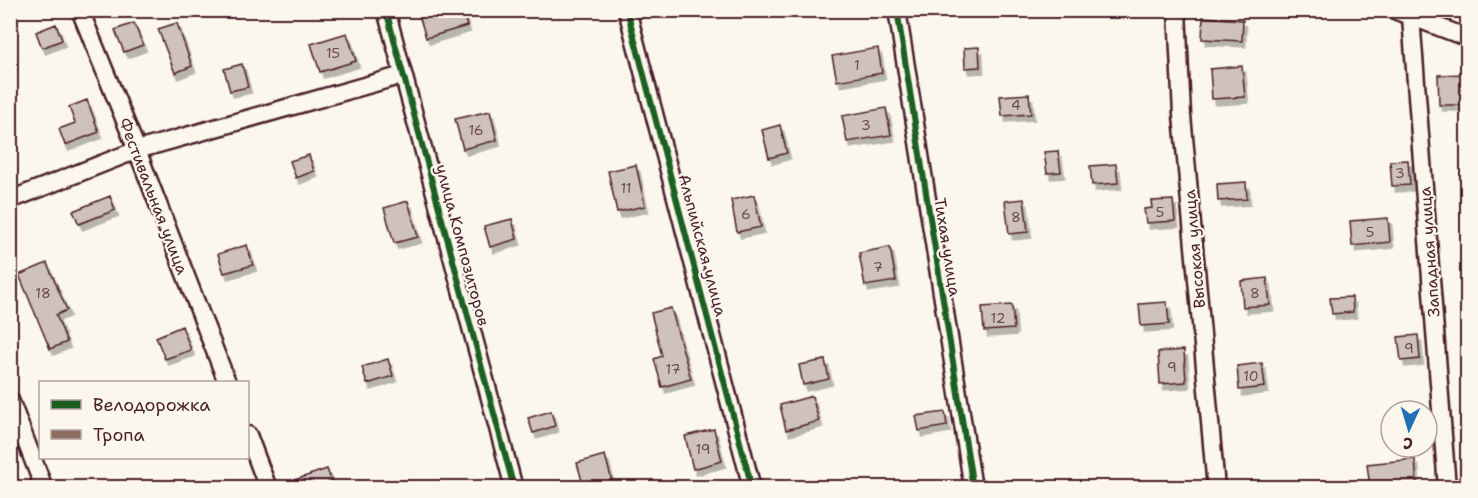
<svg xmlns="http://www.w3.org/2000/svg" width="1478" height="498" font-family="'Shantell Sans',sans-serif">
  <defs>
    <filter id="shadow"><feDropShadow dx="3.5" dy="6" stdDeviation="0" flood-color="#0004"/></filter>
  </defs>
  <rect width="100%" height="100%" fill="#fbf7ec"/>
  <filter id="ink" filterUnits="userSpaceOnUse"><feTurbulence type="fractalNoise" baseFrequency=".0167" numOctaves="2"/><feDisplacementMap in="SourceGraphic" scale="12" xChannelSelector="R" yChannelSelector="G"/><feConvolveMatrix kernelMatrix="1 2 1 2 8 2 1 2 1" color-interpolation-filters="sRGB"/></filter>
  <g filter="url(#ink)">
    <!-- building -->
    <path fill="#cfc2bc" stroke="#4a1f2b" stroke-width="1.5" filter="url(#shadow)" d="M434,10H462L467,26L426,38L419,15Z
      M1203,17L1243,20L1242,41L1202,39Z
      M134,23L143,45L124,52L115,30Z
      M177,23L192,66L175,73L158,29Z
      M56,24L62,40L42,48L36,32Z
      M347,33L356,61L320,72L311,44Z
      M979,47L980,67L965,68L964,48Z
      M878,48L882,73L837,81L832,56Z
      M242,64L248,87L230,91L224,69Z
      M1242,66L1245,97L1212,99L1210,69Z
      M1464,74L1465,105H1439L1438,75Z
      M1029,94L1031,114L1002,116L1000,96Z
      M87,100L99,132L65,145L59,129L75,123L69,107Z
      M886,108L891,135L847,142L842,116Z
      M490,111L497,140L463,149L455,119Z
      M780,125L787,153L769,158L762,130Z
      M1058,151L1061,172L1047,173L1044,152Z
      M309,155L314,171L296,178L290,161Z
      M1408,160L1410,185L1392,186L1390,161Z
      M1116,164L1118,183L1092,185L1090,166Z
      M636,165L645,206L617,212L608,171Z
      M1246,182L1247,199L1218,201L1217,184Z
      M754,195L761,227L737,232L731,200Z
      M110,196L115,210L79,224L73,211Z
      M1024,199L1028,232L1009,234L1005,201Z
      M1173,200L1175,221L1146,223L1144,209L1152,208L1151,201Z
      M408,201L418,237L394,243L384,208Z
      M1388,218L1390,242L1352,246L1350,221Z
      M512,219L517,239L490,247L484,226Z
      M247,245L253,265L224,273L218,254Z
      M890,247L896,281L865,286L859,253Z
      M47,263L67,310L56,315L67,342L50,349L19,275Z
      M1267,278L1270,305L1243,307L1241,281Z
      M1352,297L1353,312L1332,314L1330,298Z
      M1167,302L1169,324L1141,326L1139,304Z
      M1012,305L1014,329L984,331L982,307Z
      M671,308L691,379L662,387L654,359L662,356L651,313Z
      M182,326L191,350L165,359L156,337Z
      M1418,335L1420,359L1401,361L1398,337Z
      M1184,350L1186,382L1160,384L1158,352Z
      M388,359L393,376L367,384L362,367Z
      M825,360L829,379L803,385L799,365Z
      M1262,363L1265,387L1239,390L1237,366Z
      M812,396L819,421L786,430L780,405Z
      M551,411L555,426L533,433L528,418Z
      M945,412L947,426L919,431L916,416Z
      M714,429L722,461L693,469L685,436Z
      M605,455L613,485L605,488H584L577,463Z
      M1415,459L1417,488H1370L1367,464Z
      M327,469L334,488H281L280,485Z"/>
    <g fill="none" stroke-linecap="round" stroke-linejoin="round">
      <defs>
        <path id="minor" d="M80,10L137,150L227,382
          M386,10L514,488
          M627,10L752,488
          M897,10L973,488
          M1177,10L1182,115L1216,488
          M1394,10L1468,38
          M1411,17L1447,488
          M10,200L137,150L403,75
          M10,400L44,488
          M248,435L268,488"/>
      </defs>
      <!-- minor casing -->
      <use href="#minor" stroke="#4a1f2b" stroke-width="21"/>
      <!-- minor -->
      <use href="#minor" stroke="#fbf7ec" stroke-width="16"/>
      <!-- quiet -->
      <path stroke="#8d6e63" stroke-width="4.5" stroke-dasharray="9 4.5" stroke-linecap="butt" d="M1411,17L1414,10"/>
      <defs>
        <path id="cycleway" d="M386,10L514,488
          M627,10L752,488
          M897,10L973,488"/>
      </defs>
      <!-- cycleway casing -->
      <use href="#cycleway" stroke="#fbf7ec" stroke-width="10"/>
      <!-- cycleway -->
      <use href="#cycleway" stroke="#1b5e20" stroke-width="6"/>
    </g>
  </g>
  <g text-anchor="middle" stroke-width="4.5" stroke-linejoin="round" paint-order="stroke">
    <!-- number labels -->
    <g font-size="14" fill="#6b484f">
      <text x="333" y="58">15</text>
      <text x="857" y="70">1</text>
      <text x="1016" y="110">4</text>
      <text x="866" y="130">3</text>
      <text x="476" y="135">16</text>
      <text x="1400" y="178">3</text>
      <text x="626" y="193">11</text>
      <text x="1160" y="217">5</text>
      <text x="746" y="219">6</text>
      <text x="1016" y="222">8</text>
      <text x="1370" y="237">5</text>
      <text x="878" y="272">7</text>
      <text x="43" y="298">18</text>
      <text x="1255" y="298">8</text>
      <text x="998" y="323">12</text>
      <text x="1409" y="353">9</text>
      <text x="1172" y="372">9</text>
      <text x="673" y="374">17</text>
      <text x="1251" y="381">10</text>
      <text x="703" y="454">19</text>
    </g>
    <!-- street labels -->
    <g font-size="16" fill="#4a1f2b" stroke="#fbf7ec">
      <text transform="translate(154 196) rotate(69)" y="6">Фестивальная улица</text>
      <text transform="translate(463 245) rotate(75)" y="6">улица Композиторов</text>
      <text transform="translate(703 245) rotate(75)" y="6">Альпийская улица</text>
      <text transform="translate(948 247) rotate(81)" y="6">Тихая улица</text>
      <text transform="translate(1194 249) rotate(-95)" y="6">Высокая улица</text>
      <text transform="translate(1429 252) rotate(-94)" y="6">Западная улица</text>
    </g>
  </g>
  <!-- margin -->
  <rect width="1478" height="498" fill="none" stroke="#fbf7ec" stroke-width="36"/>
  <rect x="18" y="18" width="1442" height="462" fill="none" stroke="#4a1f2b" stroke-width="2" filter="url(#ink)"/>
  <!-- legend -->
  <rect x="39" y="381" width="210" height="78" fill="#fbf7ec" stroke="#b4a19f" stroke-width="1.5"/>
  <rect x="51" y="400" width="30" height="9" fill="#1b5e20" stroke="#b4a19f" stroke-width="1.5"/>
  <text x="93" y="411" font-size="18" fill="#4a1f2b">Велодорожка</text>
  <rect x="51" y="430" width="30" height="9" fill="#8d6e63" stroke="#b4a19f" stroke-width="1.5"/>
  <text x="93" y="441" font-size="18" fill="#4a1f2b">Тропа</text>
  <!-- north arrow -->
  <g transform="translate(1409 429) rotate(184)"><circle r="28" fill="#fbf7ec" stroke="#b4a19f" stroke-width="1.5"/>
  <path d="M0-4.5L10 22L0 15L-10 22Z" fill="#1f6fb2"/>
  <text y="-9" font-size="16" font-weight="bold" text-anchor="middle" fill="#4a1f2b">С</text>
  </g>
</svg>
